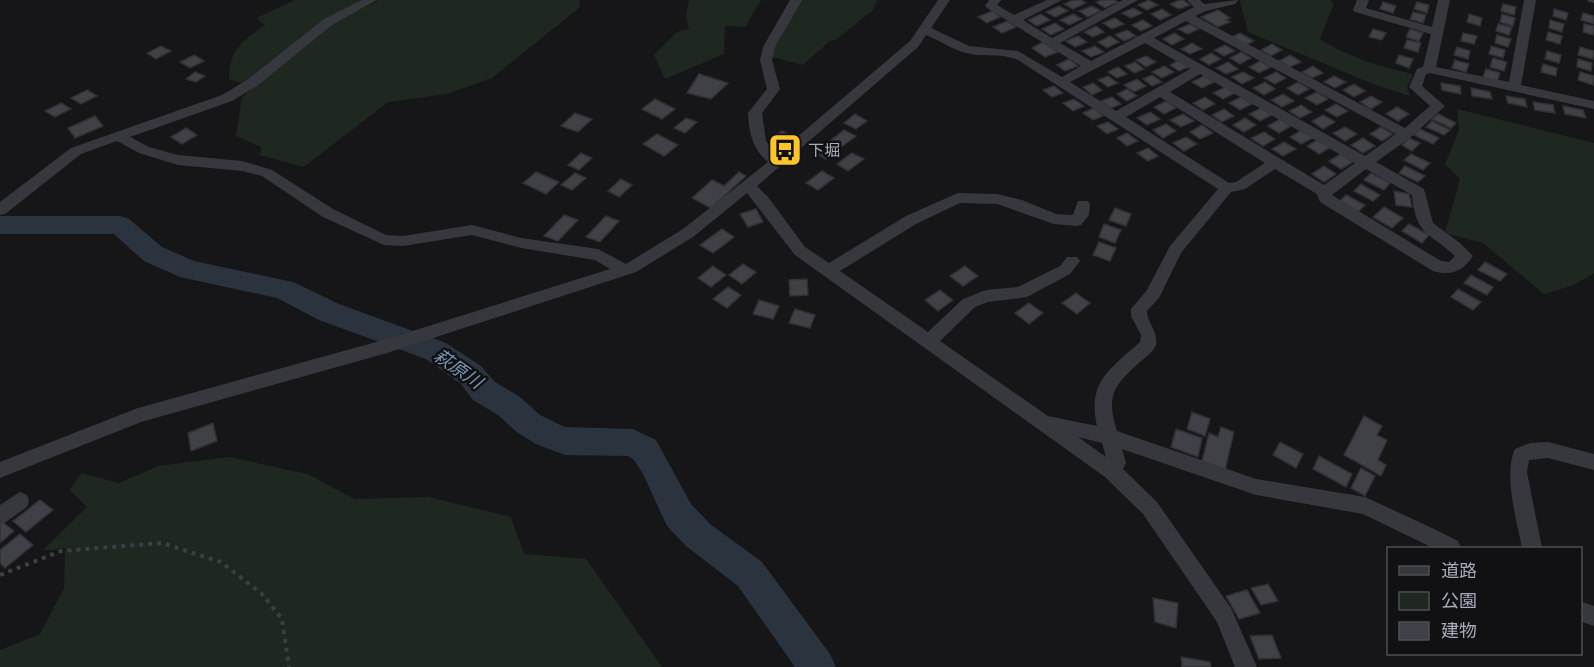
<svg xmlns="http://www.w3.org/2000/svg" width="1594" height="667" font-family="Raleway,'Noto Sans JP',sans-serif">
  <rect width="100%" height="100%" fill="#161619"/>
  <!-- green -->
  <path fill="#1e2720" d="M295,0H364L244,84L229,79C229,49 243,41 265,25L256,18Z
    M379,0H580L579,8L492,78L447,94L388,102L304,167L260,155L261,147L236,136L242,97L330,25Z
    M689,0H761L745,27L725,26L724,54L665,79L654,55L677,32L689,29L686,17Z
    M799,0H877L873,10L837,39L830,41L803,65L772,57L775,45Z
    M1240,0H1329L1334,3L1320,39C1349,58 1379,66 1413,74L1407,87L1410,96L1373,84L1248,32Z
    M1457,109L1594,143V273L1574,285L1544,294L1483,243L1445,233L1460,179L1445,164L1459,130Z
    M229,457L308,474L354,499L429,497L511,517L524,554L586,559L662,667H0V650L40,634L64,588L65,548L42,551L87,507L70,490L81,473L119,483L158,466Z"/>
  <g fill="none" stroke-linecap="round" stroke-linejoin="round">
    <!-- river -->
    <path fill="#2b343e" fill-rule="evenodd" d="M0,216H120L129,219L162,247L194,261L293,282L339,304L446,343L481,366L495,382L520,397L540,415L565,427L633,429L656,440L691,504L710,524L762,562L830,654L836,667H795L738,586L686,546L667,526L643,474L634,460L628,456L565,455L536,444L518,433L498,415L473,400L461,384L426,359L319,320L277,298L180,277L144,261L114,234H0Z"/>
  </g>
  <!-- building -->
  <path fill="#404146" stroke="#303035" stroke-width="1.5" d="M1073,0H1081L1086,3L1073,9L1064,4Z
    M1101,0H1114L1118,2L1105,8L1096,2Z
    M1149,0L1158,5L1147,10L1138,5Z
    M1180,0H1183L1190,5L1179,9L1170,4Z
    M1383,2L1396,6L1393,13L1380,9Z
    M1417,2L1429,5L1427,13L1414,9Z
    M1503,4L1516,7L1514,15L1501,11Z
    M1059,6L1068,11L1055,17L1046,12Z
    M1092,6L1101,11L1088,17L1079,11Z
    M1133,8L1142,13L1131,18L1122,13Z
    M1162,9L1171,15L1160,20L1151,14Z
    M1554,9L1568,13L1566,20L1553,16Z
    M1218,10L1230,18L1226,20L1230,22L1218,27L1201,17Z
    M992,11L1000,17L987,23L978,17Z
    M1413,12L1426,15L1423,23L1410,19Z
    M1583,13L1594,16V24L1581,20Z
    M1041,14L1050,20L1037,26L1028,20Z
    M1073,14L1082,19L1069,25L1060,20Z
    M1469,14L1482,18L1480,26L1467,22Z
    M1502,14L1515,18L1513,26L1500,22Z
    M1115,18L1124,24L1112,29L1103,23Z
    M1143,20L1152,26L1141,31L1132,25Z
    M1550,20L1564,24L1562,32L1549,28Z
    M1007,21L1016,27L1002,33L993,27Z
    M1055,23L1064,29L1051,35L1042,29Z
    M1190,24L1199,29L1188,34L1178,29Z
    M1498,24L1512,27L1509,35L1496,31Z
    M1584,24L1594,26V35L1583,32Z
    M1096,26L1104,32L1093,37L1084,32Z
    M1373,29L1386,33L1382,40L1369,37Z
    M1410,29L1423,33L1419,41L1406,37Z
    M1127,30L1136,36L1124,41L1115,35Z
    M1548,32L1562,36L1560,44L1546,40Z
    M1174,33L1184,39L1172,45L1163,39Z
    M1240,33L1254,41L1246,45L1232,37Z
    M1463,33L1477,36L1474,44L1461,41Z
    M1497,35L1511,39L1508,47L1495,43Z
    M1078,36L1087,42L1075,47L1066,41Z
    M1110,36L1119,42L1107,48L1098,42Z
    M1407,40L1421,43L1418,52L1404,48Z
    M1043,42L1058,52L1045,57L1032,48Z
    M1192,43L1202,49L1190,54L1181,49Z
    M1272,44L1282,50L1271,56L1261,50Z
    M1225,45L1235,51L1224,56L1214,50Z
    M161,46L171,51L156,59L147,53Z
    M1095,46L1104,52L1091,57L1082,51Z
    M1491,46L1505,50L1503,58L1489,54Z
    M1457,47L1470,51L1468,59L1454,55Z
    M1580,47L1594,51L1593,59L1578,55Z
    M1547,51L1561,55L1559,63L1545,59Z
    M1241,52L1251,58L1240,64L1230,58Z
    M1211,53L1221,59L1209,65L1200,59Z
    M194,55L204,61L190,68L180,62Z
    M1290,55L1301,62L1290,67L1279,61Z
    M1399,55L1413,59L1409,68L1396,63Z
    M1146,56L1156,62L1146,67L1136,60Z
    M1493,58L1507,62L1504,71L1490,67Z
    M1069,59L1078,66L1065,71L1057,65Z
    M1181,59L1191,66L1179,71L1170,65Z
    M1578,59L1592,63L1591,71L1577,67Z
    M1455,60L1469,64L1466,72L1452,68Z
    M1260,61L1271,67L1259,73L1249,67Z
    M1135,62L1144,69L1134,73L1125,66Z
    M1228,62L1238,69L1226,74L1216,68Z
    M1543,64L1557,68L1556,76L1541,72Z
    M1164,66L1174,72L1162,78L1152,72Z
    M1313,66L1323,73L1312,78L1302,72Z
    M1118,67L1127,74L1117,78L1108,72Z
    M1486,69L1500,73L1497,82L1483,77Z
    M195,72L205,76L196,82L186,79Z
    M1243,72L1254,78L1242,84L1232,77Z
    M1276,72L1286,78L1275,84L1264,78Z
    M1580,72L1594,76L1593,85L1578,80Z
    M699,74L728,83L711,99L687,93Z
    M1152,75L1162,82L1152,86L1143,79Z
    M1108,76L1118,83L1108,87L1098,80Z
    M1204,76L1214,82L1202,88L1192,82Z
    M1334,76L1346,82L1335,88L1324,82Z
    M1137,79L1146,86L1134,92L1124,85Z
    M1265,82L1275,89L1264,95L1253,88Z
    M1298,82L1309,89L1298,95L1287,88Z
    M1093,83L1102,90L1092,95L1083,87Z
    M1441,83L1460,86L1461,94L1442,90Z
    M1354,84L1365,91L1354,97L1343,90Z
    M1054,86L1063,93L1052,97L1043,90Z
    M1225,87L1235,93L1223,99L1213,93Z
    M1471,88L1490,92L1492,99L1472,96Z
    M1127,89L1137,96L1127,101L1117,94Z
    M87,90L97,96L81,104L71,98Z
    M1317,92L1328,99L1317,105L1305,98Z
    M1283,94L1294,101L1282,107L1271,100Z
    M1371,96L1382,102L1371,109L1360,102Z
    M1506,96L1525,99L1527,107L1508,103Z
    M1112,97L1121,104L1111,108L1101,101Z
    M1205,97L1215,104L1203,110L1193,103Z
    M1241,97L1252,104L1240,110L1229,103Z
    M655,99L675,109L662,119L642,109Z
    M1074,99L1084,106L1073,111L1063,103Z
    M1166,101L1176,108L1164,114L1154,107Z
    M1533,102L1553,105L1555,113L1535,110Z
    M61,103L71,109L55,117L45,111Z
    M1336,104L1348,111L1337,117L1325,110Z
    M1301,105L1312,112L1300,118L1289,111Z
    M1563,106L1583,110L1586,118L1565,114Z
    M1397,107L1409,114L1398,121L1386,114Z
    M1094,108L1103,116L1093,120L1083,113Z
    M1261,108L1272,115L1260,121L1249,114Z
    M1224,109L1234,116L1222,122L1212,115Z
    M1150,112L1160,119L1147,125L1137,118Z
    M575,113L592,119L578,132L561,126Z
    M855,114L867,121L856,129L844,123Z
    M1183,114L1194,121L1181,127L1170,120Z
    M1438,114L1456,123L1451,128L1432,119Z
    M1323,115L1335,122L1323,129L1312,121Z
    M95,116L103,126L75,138L68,128Z
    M686,118L697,122L685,133L674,128Z
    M1245,118L1256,125L1244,132L1233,125Z
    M1280,119L1291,126L1279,133L1268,126Z
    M1432,121L1450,130L1444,135L1426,127Z
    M1108,122L1118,129L1107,134L1097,126Z
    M1166,124L1176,131L1163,138L1153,130Z
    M1202,125L1213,133L1200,139L1190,132Z
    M1345,127L1357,134L1345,141L1333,133Z
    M1381,127L1393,134L1382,141L1370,134Z
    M186,128L197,135L182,144L171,137Z
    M1420,129L1439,138L1433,144L1414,135Z
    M844,130L856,136L841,147L830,141Z
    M1302,130L1313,138L1301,144L1290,137Z
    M782,131L794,137L782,146L770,140Z
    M1264,132L1275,139L1263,146L1251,138Z
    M1127,133L1138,141L1127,146L1117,138Z
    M657,134L678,145L664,156L643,144Z
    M1186,137L1197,144L1184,151L1173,143Z
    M1363,138L1375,146L1363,153L1351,145Z
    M1409,138L1420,143L1412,151L1402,145Z
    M1319,139L1331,147L1319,154L1307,146Z
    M1284,142L1296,149L1283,156L1272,149Z
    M826,143L838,150L826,159L814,152Z
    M1148,148L1158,156L1148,161L1137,153Z
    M581,153L592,158L579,170L568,165Z
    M852,153L864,159L848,171L837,164Z
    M1341,154L1353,162L1341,169L1329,161Z
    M1411,154L1430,163L1423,170L1404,160Z
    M1324,166L1336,174L1324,182L1312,174Z
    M1405,166L1425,176L1418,182L1399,173Z
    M822,171L834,178L818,190L806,183Z
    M536,172L559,182L546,194L523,183Z
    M739,172L746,176L711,208L692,198L712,180L724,186Z
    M575,173L586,178L572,190L561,185Z
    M1371,173L1390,183L1384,190L1364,180Z
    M621,179L632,185L619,197L608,191Z
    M1361,184L1380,195L1373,201L1354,191Z
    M1394,191L1409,194L1412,207L1396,205Z
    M1346,195L1365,205L1358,212L1339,202Z
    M1384,207L1403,218L1392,228L1373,217Z
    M1115,208L1131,214L1126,226L1109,220Z
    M756,209L763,222L748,227L740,214Z
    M564,215L578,220L558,241L544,236Z
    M606,216L619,221L600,242L586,237Z
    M1104,224L1121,230L1115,243L1099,237Z
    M1409,224L1429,235L1422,243L1402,231Z
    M722,229L734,237L713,253L700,245Z
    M1099,242L1116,248L1110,261L1093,255Z
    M1485,262L1507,274L1500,281L1478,270Z
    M743,264L756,272L742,284L729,275Z
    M713,266L726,275L711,287L698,278Z
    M965,266L978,276L963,286L950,276Z
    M1471,275L1493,287L1487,295L1464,283Z
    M807,279L808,295L790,296L789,280Z
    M728,287L741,295L727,308L713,299Z
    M1458,289L1481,302L1473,310L1451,297Z
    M940,290L953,300L938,311L925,300Z
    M1076,293L1090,303L1077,314L1062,303Z
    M759,300L779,306L773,319L753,314Z
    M1029,303L1043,313L1029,324L1015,313Z
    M795,309L815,315L810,328L789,323Z
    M1192,412L1210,419L1205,436L1187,429Z
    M1364,416L1382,426L1377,435L1387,440L1378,460L1386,465L1381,476L1344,455Z
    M213,423L217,441L191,451L188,433Z
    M1221,427L1234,432L1225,470L1202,461L1209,433L1218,437Z
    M1176,429L1202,438L1198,457L1171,447Z
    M1280,442L1303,454L1296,468L1273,455Z
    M1319,456L1352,474L1346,487L1313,469Z
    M1361,468L1375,476L1365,496L1351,488Z
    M40,500L53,510L26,532L13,521Z
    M1,521L14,531L0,543V522Z
    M20,534L33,545L5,568L0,563V550Z
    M1268,584L1278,601L1261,605L1251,588Z
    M1247,590L1260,613L1239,619L1226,596Z
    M1153,598L1178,603L1176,628L1155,622Z
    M1272,635L1281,658L1259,659L1250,636Z
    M1181,657L1210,662L1211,667H1182Z"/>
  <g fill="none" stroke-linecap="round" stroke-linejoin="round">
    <!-- path -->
    <path stroke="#3d3f45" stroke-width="4" stroke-dasharray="4 5" stroke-linecap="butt" d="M0,575L61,551L162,543L221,562L262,594L282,619L289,667"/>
    <!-- minor -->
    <path fill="#37383e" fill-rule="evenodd" d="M362,0H377L332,25L257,86L232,101L130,137L149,147L178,155L242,161L272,170L333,209L386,235L403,236L472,225L521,238L598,249L626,264L683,229L768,162C752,149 749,132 748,113L767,89L760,60L763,47L790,0H802L775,47L772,60L780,89L762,113L766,141L776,155L910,41L938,0H950L931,28L969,46L1018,51L1062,77L1081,66L987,8L985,6L989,0H1001L997,5L1014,15L1047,0H1062L1023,20L1052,38L1123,0H1138L1060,43L1091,61L1194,7L1187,0H1200L1204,4L1238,0L1235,4L1206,11L1195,16L1405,128L1430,106L1409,87L1417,69L1423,67L1431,34L1355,12L1353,10L1357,0H1369L1366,8L1432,27L1438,0H1450L1436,67L1509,82L1524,0H1536L1521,85L1594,101V109L1430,73L1426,74L1422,86L1445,106L1411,137L1376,162L1424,189L1433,223L1460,243L1473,256C1463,272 1450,276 1433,271L1320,202L1317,194L1275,169L1245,189L1231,192L1181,253L1159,298L1147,311C1147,324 1158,329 1156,345C1153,352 1146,357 1140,362C1113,386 1106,396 1117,431L1256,479L1365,497L1432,528L1458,541L1461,548H1433L1363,514L1256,495L1122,449L1126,463L1123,469L1157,502L1231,608L1257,667H1235L1217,622L1143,514L1105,477L795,255L747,193L693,237L636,272L387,353L141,422L0,478V462L138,408L387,339L610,269L595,260L521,248L472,235L403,246L384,245L323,217L262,176L242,171L178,165L139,153L117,141L81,154L5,214L0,215V202L71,148L222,95L247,80L324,19ZM1186,21L1396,134L1365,156L1154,38ZM926,35C941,41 954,51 970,54C987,57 1002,53 1018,60L1218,189L1170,246L1147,290L1131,309V316L1141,335L1140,342C1110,369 1087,382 1097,426L1048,416L940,341L975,307L988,302L1027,297L1070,274L1080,261L1077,257H1067L1060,266L1018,287L986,290L963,299L928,332L840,271L916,224L960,203L997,204L1054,224L1076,226L1081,225L1089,215L1090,205L1088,201H1078L1073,215L1056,214L1022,200L997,194L958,193L906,216L829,263L805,247L768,197L757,186L918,47ZM1145,43L1190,69L1116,111L1070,82ZM1200,74L1355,163L1324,185L1170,92ZM1160,97L1265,163L1236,182L1229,183L1126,117ZM1366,169L1412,195C1416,236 1429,232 1455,256L1449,262L1441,261L1332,195ZM1078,437L1102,443L1106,457Z
      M1587,0H1594V3L1589,2Z
      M1548,442L1594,454V470L1548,458L1529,460L1527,472L1542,548H1522C1517,521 1503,475 1515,449L1530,443Z
      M20,492L27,495L29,501L27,507L0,526V505Z
      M1580,601L1594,606V626L1580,621Z"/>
  </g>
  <!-- icons -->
  <defs>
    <symbol id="bus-square" viewBox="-11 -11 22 22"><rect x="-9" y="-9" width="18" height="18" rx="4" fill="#ffc428" stroke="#111114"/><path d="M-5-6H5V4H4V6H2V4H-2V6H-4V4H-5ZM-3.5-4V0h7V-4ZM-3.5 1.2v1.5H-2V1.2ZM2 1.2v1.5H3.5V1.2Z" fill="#111"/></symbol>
  </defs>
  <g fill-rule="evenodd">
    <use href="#bus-square" x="766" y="131" width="38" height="38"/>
  </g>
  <g text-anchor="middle" stroke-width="5" stroke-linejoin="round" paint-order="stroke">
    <!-- poi labels -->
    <g font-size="16" fill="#a7acba" stroke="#111114" text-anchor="start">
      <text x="808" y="156">下堀</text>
    </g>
    <!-- water labels -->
    <g font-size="18" font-style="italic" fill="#7c98b7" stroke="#111114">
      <text transform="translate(458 369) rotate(35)" y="6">萩原川</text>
    </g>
  </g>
  <!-- legend -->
  <rect x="1387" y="547" width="195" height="108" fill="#111114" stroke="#4d4f56" stroke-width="1.5"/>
  <rect x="1399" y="566" width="30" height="9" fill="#37383e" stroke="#4d4f56" stroke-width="1.5"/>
  <text x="1441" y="577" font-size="18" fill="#a7acba">道路</text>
  <rect x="1399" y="592" width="30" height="18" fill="#1e2720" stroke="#4d4f56" stroke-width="1.5"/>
  <text x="1441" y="607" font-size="18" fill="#a7acba">公園</text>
  <rect x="1399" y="622" width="30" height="18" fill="#404146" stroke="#4d4f56" stroke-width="1.5"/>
  <text x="1441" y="637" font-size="18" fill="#a7acba">建物</text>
</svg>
